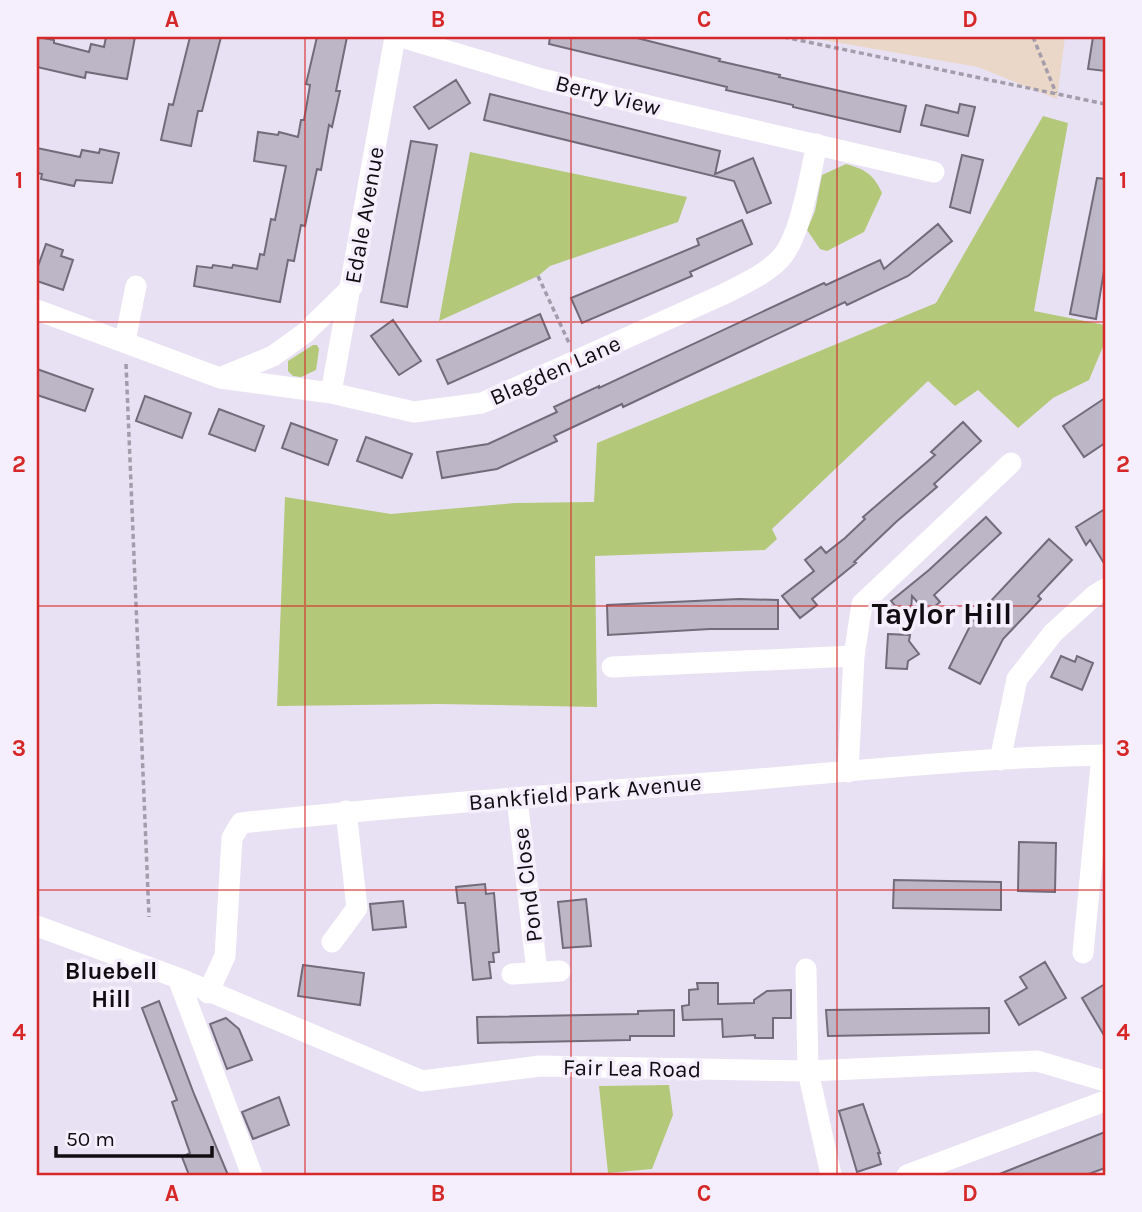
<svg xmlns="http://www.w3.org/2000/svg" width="1142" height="1212" font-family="Karla,sans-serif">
  <rect width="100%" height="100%" fill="#e8e1f3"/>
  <!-- education -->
  <path fill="#ebd7c8" d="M806,37H1065L1057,99L978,67Z"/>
  <!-- green -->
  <path fill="#b3c879" d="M1043,116L1068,123L1034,311L1105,325V342L1089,380L1053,398L1018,428L978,390L955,406L928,381L772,529L777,539L765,550L595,556L597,707L439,704L277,706L285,497L391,514L515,503L594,502L597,443L936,303Z
    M470,152L687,197L678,222L550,266L538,276L439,321Z
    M846,164C864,169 874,174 882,193L864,232L827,251L820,249L807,230L815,211L822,175Z
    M313,345H317L319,349L316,370L301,377L293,376L288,371V361Z
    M669,1085L673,1115L652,1169L608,1173L599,1086Z"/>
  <!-- building -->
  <path fill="#bdb6c7" stroke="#716b7a" stroke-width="2" d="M37,37L54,40V43L89,52L91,44L104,47L106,37H135L127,79L86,72L85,78L37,67Z
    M190,37H221L202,111H198L191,146L161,140L169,104L173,105Z
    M317,37H347L336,91H340L332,127L329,125L321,170L317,169L305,226L301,225L294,261L288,260L280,302L194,286L197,266L212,268L213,265L232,268L233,265L257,269L260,254L264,255L271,219L275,220L286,166L254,161L258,132L278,135L279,132L298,137L301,120H304L307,103L310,85L306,84Z
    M550,37H633L720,59L719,61L780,75L779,77L906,106L900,132L793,107V105L726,90L727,87L549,44Z
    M1093,37H1105V71L1088,69Z
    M456,80L470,103L429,129L414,107Z
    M490,94L720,151L715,174L753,158L771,203L747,213L734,181L484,120Z
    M960,104L975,107L968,136L921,125L926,105L958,113Z
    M411,141L437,145L407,307L381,302Z
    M37,148L80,157L82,150L99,153L100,149L119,153L112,183L76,180L74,186L41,179L42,174L37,173Z
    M962,155L983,160L970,213L950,207Z
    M1097,178L1105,179V265L1096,319L1070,314Z
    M742,220L752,244L690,272L692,276L582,323L571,298L699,245L697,239Z
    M938,224L952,241L908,276L847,305L845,302L623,407L622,404L554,436L557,441L497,469L442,478L437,452L488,444L557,412L554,407L599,386V388L824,283L826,285L880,260L884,269Z
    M46,244L63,250L61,256L73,260L63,290L37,281V269Z
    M540,314L550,338L448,384L437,360Z
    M393,320L421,361L399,375L371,336Z
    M37,369L93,389L85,411L37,395Z
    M145,396L191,413L182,438L136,421Z
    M1105,398V443L1084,457L1063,426Z
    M219,409L264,426L255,451L209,434Z
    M963,422L981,441L934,484L937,487L896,522L854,562L856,563L812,599L817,605L800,618L782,596L814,571L805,560L821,547L826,553L845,538L865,519L863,517L935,455L931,452Z
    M291,423L337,440L328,465L282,448Z
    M366,437L412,454L402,478L357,461Z
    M1105,509V565L1090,540L1086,545L1076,527Z
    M986,517L1001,533L934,595L940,602L927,613L912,596L910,624L891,601L929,570Z
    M1049,539L1072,560L1038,596L1041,599L1003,639L980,684L949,668L973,620Z
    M739,599L778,600V629H710L608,635L607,605Z
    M888,634L910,635L909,641L919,654L908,661L907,669L886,668Z
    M1061,656L1075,662L1077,656L1093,663L1082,690L1051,677Z
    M1019,842L1056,843L1055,892L1018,891Z
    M894,880L1001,882V910L893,908Z
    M485,884L486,894L494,893L499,952L493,953L494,962H489L491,978L473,980L465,903H458L456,887Z
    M586,899L591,946L563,948L558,902Z
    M403,901L406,927L373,930L370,904Z
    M1045,962L1066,998L1019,1025L1005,1001L1027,988L1020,977Z
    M303,965L364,973L360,1005L298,996Z
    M697,983H718V1004L754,1003V1000L767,991L791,990V1018H773V1038H755V1035L723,1037L722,1019L683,1020L682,1006L689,1005V990L698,989Z
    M1105,984V1037L1082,998Z
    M159,1001L194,1094L228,1175H189L182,1157L190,1153L172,1102L177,1100L142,1008Z
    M989,1008V1033L828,1036L826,1010Z
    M674,1010V1036H630V1040L478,1043L477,1017L638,1014V1011Z
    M226,1018L239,1029L252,1060L227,1069L210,1024Z
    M279,1097L289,1125L253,1139L242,1112Z
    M863,1104L880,1153H878L881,1164L857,1172L839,1111Z
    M1105,1132V1168L1086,1175H997Z"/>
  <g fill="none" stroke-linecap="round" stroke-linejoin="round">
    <!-- path -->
    <path stroke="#a39dab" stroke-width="3.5" stroke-dasharray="5 3.5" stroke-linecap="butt" d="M784,37L1105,104
      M1033,37L1056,93
      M538,276L569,343
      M126,364L149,917"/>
    <!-- minor -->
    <path stroke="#fff" stroke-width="21" d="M401,37L542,79L649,106L934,172
      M37,310L220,378L331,393L414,412L482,403L724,294C744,284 764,275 780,259C801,237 810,174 817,144
      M125,341L136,286
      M222,377L273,356L305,333L352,287
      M331,393L395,37
      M612,667L854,656
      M1000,760L1017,679L1053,633L1095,595L1105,589
      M848,772L854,656L862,604L1011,463
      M517,798L537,972
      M37,926L178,978L422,1081L540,1066L808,1071L1037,1061L1105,1081
      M332,942L357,908L346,811
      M1083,953L1102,755
      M806,969L808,1071L831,1175
      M512,974L560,971
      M178,978L252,1175
      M208,993L225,956L232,838L241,823C410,805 578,793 747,780C866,770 986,757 1105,755
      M907,1175L1105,1101"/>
  </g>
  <!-- grid -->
  <path fill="none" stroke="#d62828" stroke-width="2" stroke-opacity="0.55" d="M305,37V1175M571,37V1175M837,37V1175M37,322H1105M37,606H1105M37,890H1105"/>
  <g text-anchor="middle" stroke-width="7" stroke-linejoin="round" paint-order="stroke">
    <!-- street labels -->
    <g font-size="23" fill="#0f0c12" stroke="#f5effd">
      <text transform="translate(608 95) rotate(14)" y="8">Berry View</text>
      <text transform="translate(364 215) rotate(-80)" y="8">Edale Avenue</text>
      <text transform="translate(555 370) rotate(-24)" y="8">Blagden Lane</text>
      <text transform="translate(585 792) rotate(-5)" y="8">Bankfield Park Avenue</text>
      <text transform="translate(527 885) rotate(-97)" y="8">Pond Close</text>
      <text transform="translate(632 1068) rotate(1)" y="8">Fair Lea Road</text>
    </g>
    <!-- neighbourhood labels -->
    <g font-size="24" font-weight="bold" fill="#0f0c12" stroke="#f5effd">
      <text x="111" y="979">Bluebell<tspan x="111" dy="28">Hill</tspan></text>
    </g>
    <!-- district labels -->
    <g font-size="30" font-weight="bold" fill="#0f0c12" stroke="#f5effd">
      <text x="942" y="624">Taylor Hill</text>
    </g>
  </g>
  <!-- border -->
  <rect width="1142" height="1212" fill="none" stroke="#f5effd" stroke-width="77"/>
  <!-- scale -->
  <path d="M56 1146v10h156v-10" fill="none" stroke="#0f0c12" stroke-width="3.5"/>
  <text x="66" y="1146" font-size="21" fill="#0f0c12" stroke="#f5effd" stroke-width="5" paint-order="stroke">50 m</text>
  <rect x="38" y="38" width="1066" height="1136" fill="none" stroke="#d62828" stroke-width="2.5"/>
  <g font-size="23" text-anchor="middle" font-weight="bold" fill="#d62828">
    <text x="172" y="27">A</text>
    <text x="438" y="27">B</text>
    <text x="704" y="27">C</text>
    <text x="970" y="27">D</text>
    <text x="19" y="188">1</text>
    <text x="1123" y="188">1</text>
    <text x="19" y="472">2</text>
    <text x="1123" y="472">2</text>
    <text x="19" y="756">3</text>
    <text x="1123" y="756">3</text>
    <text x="19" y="1040">4</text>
    <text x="1123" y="1040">4</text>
    <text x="172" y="1201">A</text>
    <text x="438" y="1201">B</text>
    <text x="704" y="1201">C</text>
    <text x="970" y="1201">D</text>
  </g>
</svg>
